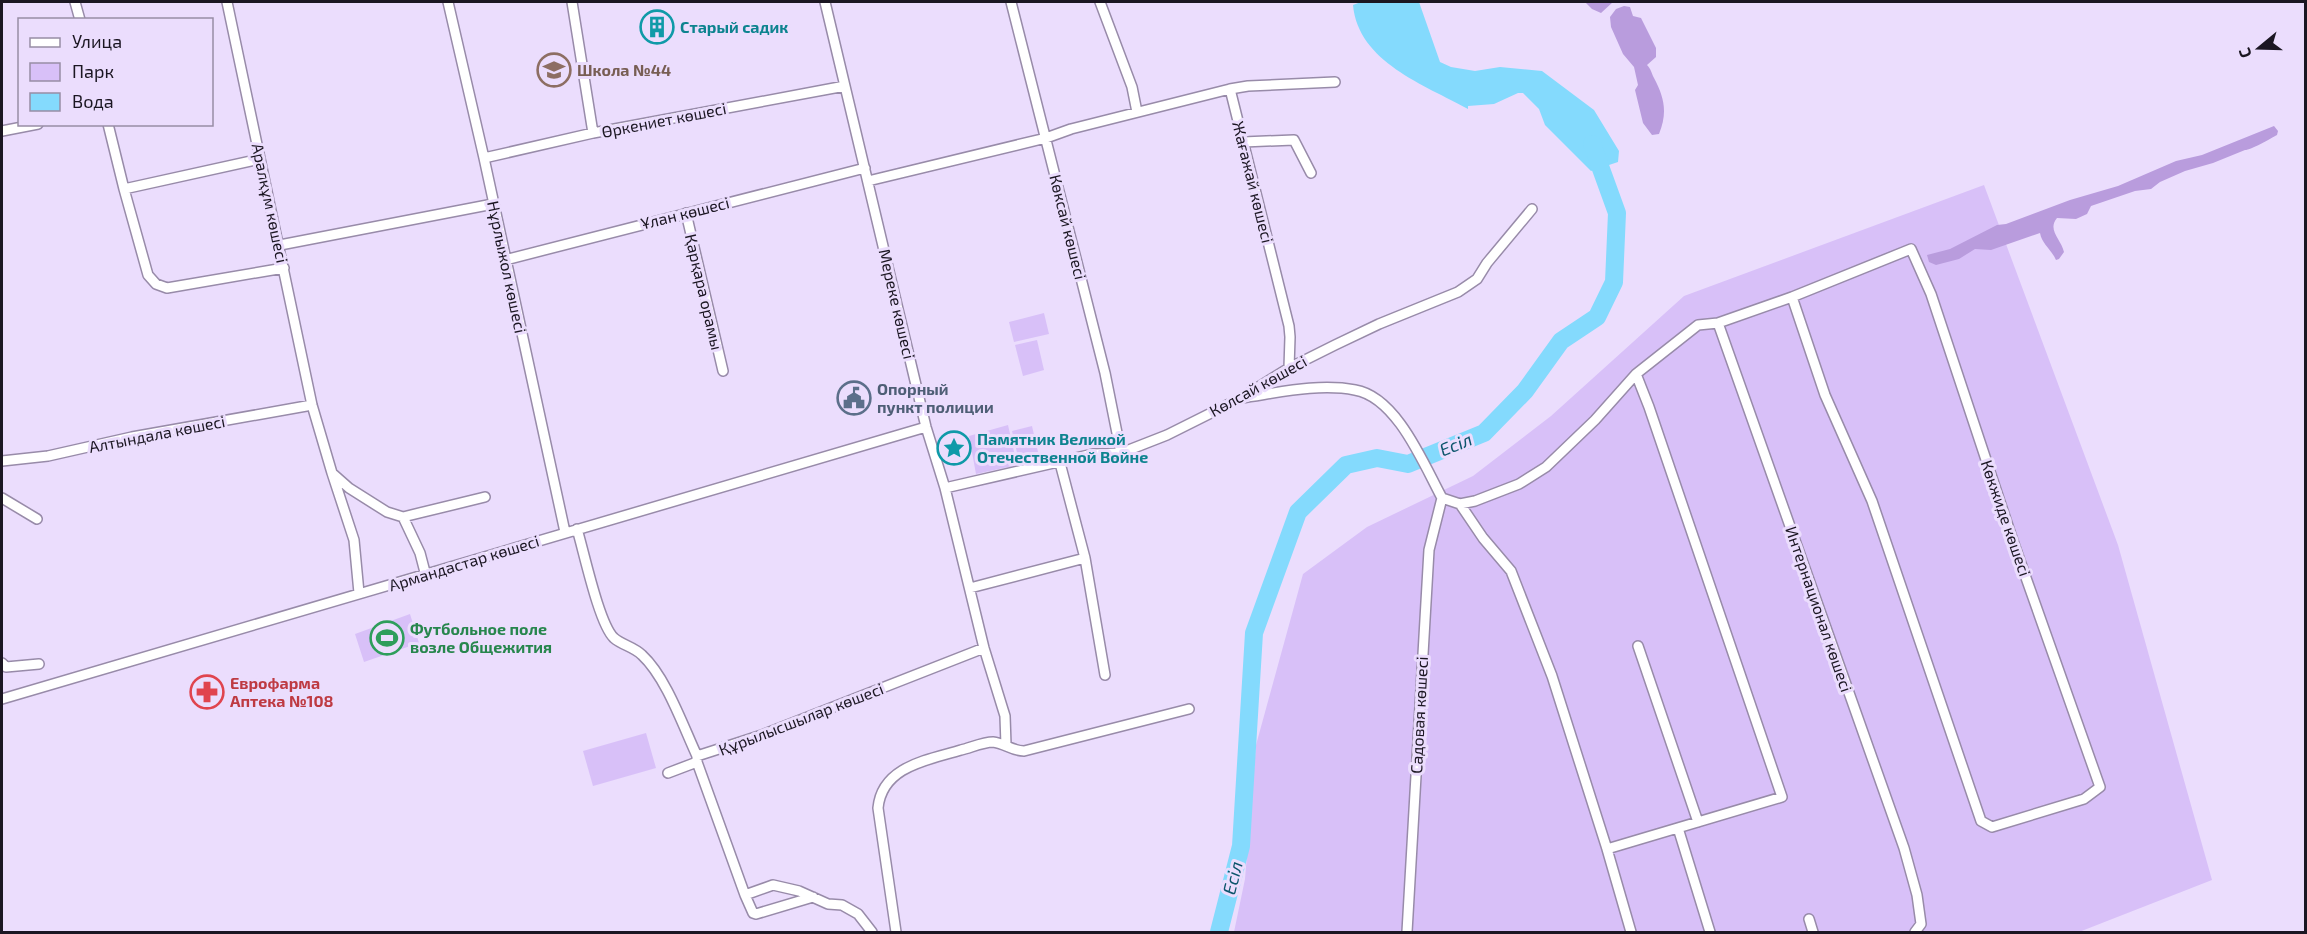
<svg xmlns="http://www.w3.org/2000/svg" width="2307" height="934" font-family="'Exo 2',sans-serif">
  <rect width="100%" height="100%" fill="#ebddfd"/>
  <!-- green -->
  <path fill="#d8c0f8" d="M1984,185L2118,545L2212,880L2079,932H1234L1245,879L1256,745L1303,574L1367,527L1473,476L1551,416L1684,296Z
    M1044,313L1049,334L1014,342L1009,322Z
    M1037,340L1044,370L1023,376L1015,345Z
    M1008,425L1017,465L976,474L969,436Z
    M1032,426L1038,452L1018,457L1012,431Z
    M410,614L419,643L364,662L355,634Z
    M646,733L656,768L593,786L583,751Z"/>
  <!-- forest -->
  <path fill="#b99cdd" d="M1585,2H1613L1601,13L1592,9Z
    M1624,6L1630,7L1633,16L1641,18L1656,48V57L1647,65C1651,69 1651,72 1654,78C1664,97 1668,112 1659,134L1652,135L1643,123L1635,90L1638,85L1634,67L1623,54L1611,27L1610,17L1616,9Z
    M2274,126L2278,131L2277,135C2270,139 2251,150 2245,150L2213,163L2185,171L2160,182L2151,189L2135,191L2091,206L2087,214L2076,219L2057,218C2047,230 2061,239 2064,252L2059,259L2056,260C2051,249 2042,244 2040,233L1991,250L1975,249L1959,259L1936,265L1929,262L1927,255L1950,249L1997,225L2006,224L2070,200L2118,186L2176,161L2202,155Z"/>
  <!-- water -->
  <path fill="#84dafd" d="M1361,2H1419L1440,62L1451,67L1475,71L1500,67L1542,71L1594,110L1619,151L1618,162L1591,171L1545,125L1539,109L1523,93H1518L1494,104L1468,106V109C1425,85 1358,62 1353,5Z"/>
  <g fill="none" stroke-linecap="round" stroke-linejoin="round">
    <!-- river -->
    <path stroke="#84dafd" stroke-width="18" d="M1219,932L1241,846L1254,633L1298,512L1346,465L1377,458L1408,464L1484,433L1525,391L1561,341L1597,317L1614,282L1617,213L1592,144"/>
    <defs>
      <path id="minor" d="M75,2L80,20
        M227,2L312,405L332,473L349,488L387,512L403,517L485,497
        M448,2L484,158L565,532
        M572,2L593,133
        M825,2L926,427L945,488L984,648L1005,716L1006,745
        M1011,2L1105,373L1121,453
        M1100,2L1132,87L1137,112
        M1230,89L1248,86L1335,82
        M108,124L124,189L148,275L156,284L167,288L284,268
        M2,131L38,124
        M1243,142L1294,140L1311,173
        M484,158L593,133L845,86
        M868,181L1046,138L1071,129L1230,89L1289,326L1290,337L1289,368
        M124,189L260,159
        M686,213L723,371
        M280,245L493,204
        M505,260L865,168
        M1718,323L1904,848L1917,895L1921,924L1915,932
        M1241,398C1277,393 1318,383 1355,390C1397,397 1424,465 1442,498L1460,504L1475,501L1519,484L1546,467L1595,420L1636,374L1698,325L1718,323L1792,297L1911,249L1931,294L2013,541L2100,787L2084,799L1992,827L1981,821L1872,501L1825,395L1792,297
        M2,461L48,456L132,437L312,405
        M1060,463L1085,558L1105,675
        M332,473L354,540L359,593
        M945,488L1093,454L1121,453L1167,435L1241,398L1289,368L1335,345L1379,324L1458,292L1477,279L1487,263L1532,209
        M2,498L37,519
        M1460,504L1483,538L1511,571L1552,676L1607,849L1631,932
        M403,517L420,553L426,576
        M577,529C584,552 599,624 614,638C622,645 634,647 642,655C666,677 683,726 697,756V762L745,895L773,885L799,891L828,904L842,905L858,914L872,932
        M970,588L1085,558
        M1638,646L1698,822
        M2,663L6,667L39,664
        M2,699L926,427
        M697,756L762,735L984,648
        M668,773L697,762
        M1678,828L1710,932
        M1607,849L1782,797L1649,407L1636,374
        M745,895L753,913L756,914L813,897
        M1809,919L1813,932
        M896,932L878,808C882,766 928,760 961,750C970,748 983,742 993,742C1004,743 1012,751 1024,751L1189,709
        M1407,932L1429,550L1442,498"/>
    </defs>
    <!-- minor casing -->
    <use href="#minor" stroke="#988ba9" stroke-width="12"/>
    <!-- minor -->
    <use href="#minor" stroke="#fff" stroke-width="9"/>
  </g>
  <!-- icons -->
  <defs>
    <symbol id="building-ring" viewBox="-11 -11 22 22"><circle r="9.5" fill="#ebddfd" stroke="#0f9aa8" stroke-width="1.5"/><path d="M-4-6H4V6H1V3H-1V6H-4ZM-2.5-4.3h1.7v1.8h-1.7ZM.8-4.3h1.7v1.8H.8ZM-2.5-1h1.7V.8h-1.7ZM.8-1h1.7V.8H.8Z" fill="#0f9aa8"/></symbol>
    <symbol id="school-ring" viewBox="-11 -11 22 22"><circle r="9.5" fill="#ebddfd" stroke="#8d6e63" stroke-width="1.5"/><path d="M0-5L7-2L0 1L-7-2ZM-4 1L0 2.5L4 1V4Q0 6-4 4Z" fill="#8d6e63"/></symbol>
    <symbol id="civic-ring" viewBox="-11 -11 22 22"><circle r="9.5" fill="#ebddfd" stroke="#5c6f8a" stroke-width="1.5"/><path d="M-.6-6.5H3V-4.5H.6V-3L4-1V1h2V6H-6V1h2V-1L-.6-3ZM-1.2 2.5V6h2.4V2.5Z" fill="#5c6f8a"/></symbol>
    <symbol id="sight-ring" viewBox="-11 -11 22 22"><circle r="9.5" fill="#ebddfd" stroke="#0f9aa8" stroke-width="1.5"/><path d="M0-6L1.8-2.2L6-1.7L2.9 1.2L3.7 5.4L0 3.3L-3.7 5.4L-2.9 1.2L-6-1.7L-1.8-2.2Z" fill="#0f9aa8"/></symbol>
    <symbol id="stadium-ring" viewBox="-11 -11 22 22"><circle r="9.5" fill="#ebddfd" stroke="#2e9e5b" stroke-width="1.5"/><path d="M0-5a6.5 5 0 1 0 0 10a6.5 5 0 1 0 0-10ZM-3.5-1.8h7v3.6h-7Z" fill="#2e9e5b"/></symbol>
    <symbol id="pharmacy-ring" viewBox="-11 -11 22 22"><circle r="9.5" fill="#ebddfd" stroke="#e0444e" stroke-width="1.5"/><path d="M-2-6h4v4h4v4h-4v4h-4v-4h-4v-4h4Z" fill="#e0444e"/></symbol>
  </defs>
  <g fill-rule="evenodd">
    <use href="#building-ring" x="638" y="8" width="38" height="38"/>
    <use href="#school-ring" x="535" y="51" width="38" height="38"/>
    <use href="#civic-ring" x="835" y="379" width="38" height="38"/>
    <use href="#sight-ring" x="935" y="429" width="38" height="38"/>
    <use href="#stadium-ring" x="368" y="619" width="38" height="38"/>
    <use href="#pharmacy-ring" x="188" y="673" width="38" height="38"/>
  </g>
  <g text-anchor="middle" stroke-width="6" stroke-linejoin="round" paint-order="stroke">
    <!-- culture labels -->
    <g font-size="16" font-weight="bold" fill="#0d838f" stroke="#ebddfd" text-anchor="start">
      <text x="680" y="33">Старый садик</text>
      <text x="977" y="445">Памятник Великой<tspan x="977" dy="18">Отечественной Войне</tspan></text>
    </g>
    <!-- education labels -->
    <g font-size="16" font-weight="bold" fill="#785e54" stroke="#ebddfd" text-anchor="start">
      <text x="577" y="76">Школа №44</text>
    </g>
    <!-- street labels -->
    <g font-size="16" fill="#1b1622" stroke="#ebddfd">
      <text transform="translate(664 120) rotate(-11)" y="6">Өркениет көшесі</text>
      <text transform="translate(1253 182) rotate(76)" y="6">Жағажай көшесі</text>
      <text transform="translate(270 203) rotate(78)" y="6">Аралқұм көшесі</text>
      <text transform="translate(685 213) rotate(-14)" y="6">Ұлан көшесі</text>
      <text transform="translate(1068 227) rotate(76)" y="6">Көксай көшесі</text>
      <text transform="translate(507 267) rotate(78)" y="6">Нұрлыжол көшесі</text>
      <text transform="translate(704 292) rotate(77)" y="6">Қарқара орамы</text>
      <text transform="translate(897 304) rotate(77)" y="6">Мереке көшесі</text>
      <text transform="translate(1258 386) rotate(-29)" y="6">Көлсай көшесі</text>
      <text transform="translate(157 434) rotate(-11)" y="6">Алтындала көшесі</text>
      <text transform="translate(2006 518) rotate(71)" y="6">Көкжиде көшесі</text>
      <text transform="translate(464 563) rotate(-17)" y="6">Армандастар көшесі</text>
      <text transform="translate(1819 609) rotate(71)" y="6">Интернационал көшесі</text>
      <text transform="translate(1419 715) rotate(-87)" y="6">Садовая көшесі</text>
      <text transform="translate(801 719) rotate(-21)" y="6">Құрылысшылар көшесі</text>
    </g>
    <!-- service labels -->
    <g font-size="16" font-weight="bold" fill="#4e5e75" stroke="#ebddfd" text-anchor="start">
      <text x="877" y="395">Опорный<tspan x="877" dy="18">пункт полиции</tspan></text>
    </g>
    <!-- leisure labels -->
    <g font-size="16" font-weight="bold" fill="#27864d" stroke="#ebddfd" text-anchor="start">
      <text x="410" y="635">Футбольное поле<tspan x="410" dy="18">возле Общежития</tspan></text>
    </g>
    <!-- health labels -->
    <g font-size="16" font-weight="bold" fill="#be3a42" stroke="#ebddfd" text-anchor="start">
      <text x="230" y="689">Еврофарма<tspan x="230" dy="18">Аптека №108</tspan></text>
    </g>
    <!-- water labels -->
    <g font-size="18" font-style="italic" fill="#0c556c" stroke="#ebddfd">
      <text transform="translate(1456 445) rotate(-22)" y="6">Есіл</text>
      <text transform="translate(1233 878) rotate(-76)" y="6">Есіл</text>
    </g>
  </g>
  <!-- border -->
  <rect width="2307" height="934" fill="none" stroke="#1b1622" stroke-width="6"/>
  <!-- legend -->
  <rect x="18" y="18" width="195" height="108" fill="#ebddfd" stroke="#988da5" stroke-width="1.5"/>
  <rect x="30" y="38" width="30" height="9" fill="#ffffff" stroke="#988da5" stroke-width="1.5"/>
  <text x="72" y="48" font-size="18" fill="#1b1622">Улица</text>
  <rect x="30" y="63" width="30" height="18" fill="#d8c0f8" stroke="#988da5" stroke-width="1.5"/>
  <text x="72" y="78" font-size="18" fill="#1b1622">Парк</text>
  <rect x="30" y="93" width="30" height="18" fill="#84dafd" stroke="#988da5" stroke-width="1.5"/>
  <text x="72" y="108" font-size="18" fill="#1b1622">Вода</text>
  <!-- north arrow -->
  <g transform="translate(2259 48) rotate(251)" stroke="#ebddfd" stroke-width="4.5" paint-order="stroke">
  <path d="M0-4.5L10 22L0 15L-10 22Z" fill="#1b1622"/>
  <text y="-9" font-size="16" font-weight="bold" text-anchor="middle" fill="#1b1622">С</text>
  </g>
</svg>
